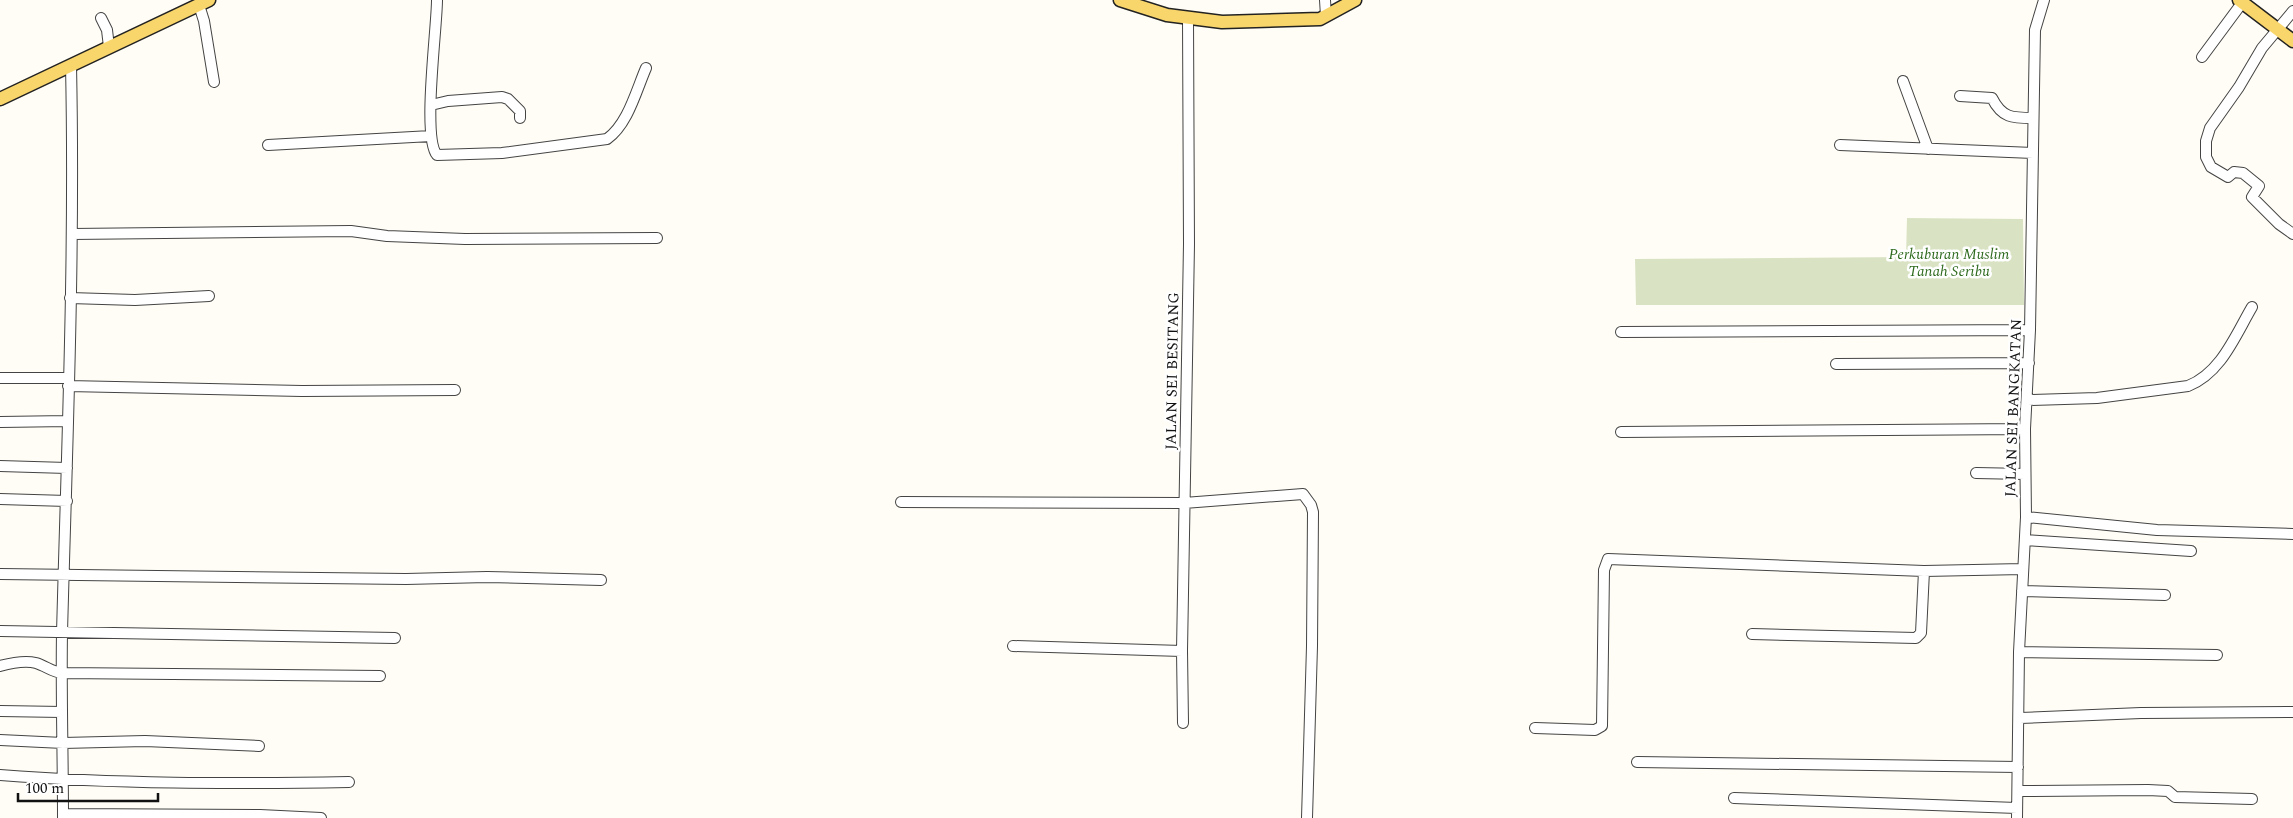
<svg xmlns="http://www.w3.org/2000/svg" width="2293" height="818" font-family="Spectral,serif">
  <rect width="100%" height="100%" fill="#fffdf5"/>
  <!-- cemetery -->
  <path fill="#d9e3c4" d="M1907,218L2023,219L2024,305H1636L1635,259L1906,257Z"/>
  <g fill="none" stroke-linecap="round" stroke-linejoin="round">
    <defs>
      <path id="minor" d="M437,0C437,28 422,138 437,155L502,153L607,139C628,124 636,91 646,68
        M1325,0L1326,16
        M199,5L204,21L214,82
        M2293,11L2262,48L2239,87L2210,128L2206,141V157L2211,167L2228,177L2234,172L2243,173L2259,186L2252,197L2279,224L2293,234
        M101,18L107,30L109,47
        M2202,57L2242,3
        M1903,81L1928,149
        M1960,96L1992,98C2002,118 2012,118 2033,118
        M431,105L448,101L502,97L508,99L520,111V118
        M268,145L431,136
        M1840,145L2033,153
        M72,234L351,231L387,236L465,239L657,238
        M70,298L135,300L209,296
        M1621,332L2030,330
        M1836,364L2029,363
        M0,378H68
        M68,386L302,391L455,390
        M2028,400L2097,398L2188,386C2221,373 2235,336 2252,307
        M0,422L68,421
        M1621,432L2025,429
        M0,466L67,468
        M1976,473L2025,474
        M0,499L67,501
        M901,502L1184,503L1303,494L1311,505L1313,512L1312,646L1307,818
        M2026,517L2157,530L2293,534
        M2025,540L2191,551
        M0,574L406,579L487,577L601,580
        M2022,591L2165,595
        M0,631L395,638
        M1752,634L1916,638L1921,633L1924,571
        M1013,646L1182,651
        M2019,652L2217,655
        M0,666C11,663 24,660 36,663C46,666 52,672 62,673L380,676
        M0,711L62,712
        M2020,718L2141,713L2293,712
        M1183,723L1182,651L1189,244L1188,19
        M1535,728L1595,730L1602,726L1604,570L1608,559L1924,571L2023,569
        M0,740L63,743L145,741L259,746
        M1637,762L2018,767
        M0,775C116,784 232,784 349,782
        M2018,791L2148,790L2168,791L2175,797L2252,799
        M1734,798L2017,808
        M63,814L260,815L321,818
        M63,818C63,756 61,694 62,633C67,444 75,255 71,65
        M2017,818L2019,652L2026,517L2025,429L2030,330L2035,30L2044,0"/>
      <path id="major" d="M1120,0L1167,15L1222,22L1320,19L1355,0
        M2239,0L2293,41
        M0,99L209,0"/>
    </defs>
    <!-- minor casing -->
    <use href="#minor" stroke="#444" stroke-width="12"/>
    <!-- major casing -->
    <use href="#major" stroke="#222" stroke-width="15"/>
    <!-- minor -->
    <use href="#minor" stroke="#fff" stroke-width="10"/>
    <!-- major -->
    <use href="#major" stroke="#f9d66b" stroke-width="12"/>
  </g>
  <g text-anchor="middle" stroke-width="5" stroke-linejoin="round" paint-order="stroke">
    <!-- park labels -->
    <g font-size="15" font-style="italic" fill="#2f6b1f" stroke="#fff">
      <text x="1949" y="259">Perkuburan Muslim<tspan x="1949" dy="17">Tanah Seribu</tspan></text>
    </g>
    <!-- street labels -->
    <g font-size="15" fill="#111" stroke="#fff">
      <text transform="translate(1172 371) rotate(-89)" y="5">JALAN SEI BESITANG</text>
      <text transform="translate(2013 408) rotate(-88)" y="5">JALAN SEI BANGKATAN</text>
    </g>
  </g>
  <!-- scale -->
  <path d="M18 793v8h140v-8" fill="none" stroke="#111111" stroke-width="2.5"/>
  <text x="25" y="793" font-size="15" fill="#111111" stroke="#ffffff" stroke-width="4" paint-order="stroke">100 m</text>
</svg>
